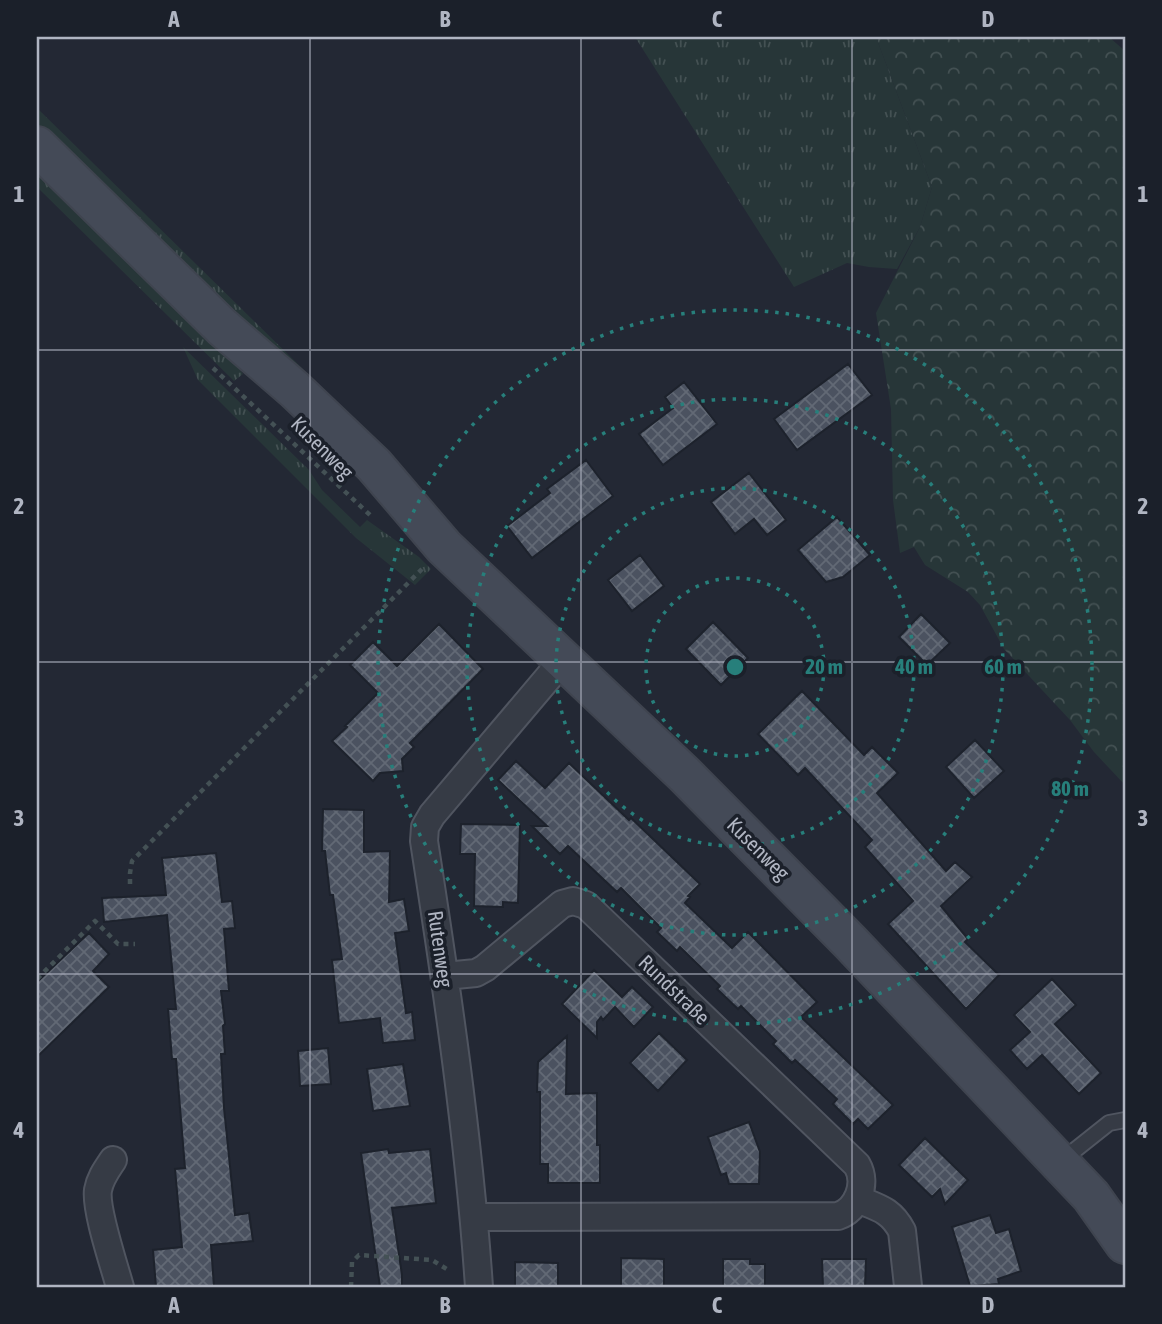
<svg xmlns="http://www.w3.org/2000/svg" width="1162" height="1324" font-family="'Asap Condensed',sans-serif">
  <defs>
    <pattern id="grass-tufts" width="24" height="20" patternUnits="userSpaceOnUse" patternTransform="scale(1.75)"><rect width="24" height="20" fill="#273638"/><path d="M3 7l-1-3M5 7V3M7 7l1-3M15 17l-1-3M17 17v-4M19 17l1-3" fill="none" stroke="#445153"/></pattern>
    <pattern id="forest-crowns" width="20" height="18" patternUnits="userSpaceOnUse" patternTransform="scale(1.75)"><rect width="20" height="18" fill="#273638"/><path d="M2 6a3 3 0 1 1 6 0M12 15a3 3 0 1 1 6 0" fill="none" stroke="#445153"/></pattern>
    <pattern id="building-cross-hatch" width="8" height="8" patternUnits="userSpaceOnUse" patternTransform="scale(1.75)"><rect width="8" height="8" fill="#4b5260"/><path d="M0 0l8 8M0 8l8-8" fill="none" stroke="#626975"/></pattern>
  </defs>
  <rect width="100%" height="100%" fill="#232834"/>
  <!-- grass -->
  <path fill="url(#grass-tufts)" d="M635,37H876L932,187L920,227L897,269L869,267L847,263L794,287Z
    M37,108L303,369L293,378L37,126Z
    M37,164L223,345L243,374L234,381L37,187Z
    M183,347L309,470L322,490L360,527L367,520L419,557L431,569L415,585L356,538L198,380Z"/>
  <!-- forest -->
  <path fill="url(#forest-crowns)" d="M876,37H1109L1125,51V785L1094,752L1070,720L1004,649L980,605L968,592L925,565L914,547L900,553L893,500L891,409L876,313L920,227L932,187Z"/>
  <!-- building -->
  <path fill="url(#building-cross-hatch)" stroke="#1d222c" stroke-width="2" d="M848,364L872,395L797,450L774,419Z
    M684,382L717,424L663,465L639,434L673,408L665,397Z
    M586,460L613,496L532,558L507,526L550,493L547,489Z
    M749,473L786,520L767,535L754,519L735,534L711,502Z
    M837,517L870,555L843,577L826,582L798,550Z
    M640,555L664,586L632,611L608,580Z
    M921,614L950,643L927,665L899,637Z
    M713,622L748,658L721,685L686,649Z
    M439,624L483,669L410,743L414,747L402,759L403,771L380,773L373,781L332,741L347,727L345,726L378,693L350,665L373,642L397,666Z
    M802,691L864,755L872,747L898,773L877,793L946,871L955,862L972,877L941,906L968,939L965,942L999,975L966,1009L888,924L913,901L865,847L872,840L805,768L798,775L758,734Z
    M975,740L1004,771L974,798L946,767Z
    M516,761L545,788L569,763L629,820L631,818L700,884L688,896L690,897L685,903L732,948L748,932L817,1002L801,1017L893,1105L868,1129L858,1119L853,1124L833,1104L837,1099L795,1060L792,1063L773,1044L776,1041L741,1006L738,1009L717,989L720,986L680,947L677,951L657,932L661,928L621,888L617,892L568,846L560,854L532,826H547L498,780Z
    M323,809L364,810V852L390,851L389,902L404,899L409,931L395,933L406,1013L412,1012L415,1040L383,1043L380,1018L339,1023L332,960L342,959L333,895H330L325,851H322Z
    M461,824L520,825L518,903L503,902V907L474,906L475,854H460Z
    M216,853L222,902L232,901L235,928L224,929L229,991H221L225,1024L223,1026L225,1054H221L224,1108L235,1215L249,1213L253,1241L211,1245L214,1287H156L153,1250L182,1247L175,1169L185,1168L176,1059H172L168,1009H176L167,915L104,922L102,898L166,895L162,858Z
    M89,933L109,954L93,971L109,987L37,1057V982Z
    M594,970L622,997L632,987L653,1007L634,1027L615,1007L603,1020L601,1017L597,1022V1038L562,1004Z
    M1052,979L1076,1005L1055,1024L1101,1073L1079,1094L1042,1055L1027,1069L1010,1050L1030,1032L1014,1015Z
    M659,1033L687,1060L658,1091L630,1063Z
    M567,1036L566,1094L597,1093V1145H600V1183H548V1164H540V1092H537L538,1062Z
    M328,1048L331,1084L300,1086L298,1051Z
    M403,1064L410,1106L373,1111L367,1069Z
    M749,1122L760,1152L759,1184H729L726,1173L721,1175L708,1137Z
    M925,1138L968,1180L945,1204L940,1189L932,1197L899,1165Z
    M388,1149L389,1153L430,1149L436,1203L392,1208L402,1275V1287H380L361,1153Z
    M990,1215L996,1233L1009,1229L1021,1271L998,1279L999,1284L970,1286L952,1227Z
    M621,1258L664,1259V1287H621Z
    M723,1259H750V1264H765V1287H723Z
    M822,1259H866L865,1287H823Z
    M515,1262L558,1263V1287H515Z"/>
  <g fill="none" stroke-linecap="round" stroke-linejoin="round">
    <defs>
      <path id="lane" d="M1060,1162L1109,1123L1125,1120"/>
      <path id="street" d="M445,976L476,973L485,968L562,904L573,901L586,905L857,1165C868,1184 857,1210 838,1216L474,1217
        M113,1160C107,1169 100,1178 98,1190C95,1209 114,1265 120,1287
        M857,1199C879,1208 891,1210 902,1231L908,1286
        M479,1287C469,1138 447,989 424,841L425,827L432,815L564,659"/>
      <path id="secondary" d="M37,146L222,327L294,389L374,465L444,547L684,774L850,942L1091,1196L1125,1244"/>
    </defs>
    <!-- lane casing -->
    <use href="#lane" stroke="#505560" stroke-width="18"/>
    <!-- street casing -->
    <use href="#street" stroke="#505560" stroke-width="30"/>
    <!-- secondary casing -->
    <use href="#secondary" stroke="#3f444f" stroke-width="42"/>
    <!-- path -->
    <path stroke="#445155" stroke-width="4.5" stroke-dasharray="5 5" stroke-linecap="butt" d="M213,368L370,515
      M130,884V873L132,861L422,569
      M37,979L95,921L118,944H135
      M351,1287L352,1262L359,1255L432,1260L450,1271"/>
    <!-- lane -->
    <use href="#lane" stroke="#363b45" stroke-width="14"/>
    <!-- street -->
    <use href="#street" stroke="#363b45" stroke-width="26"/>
    <!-- secondary -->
    <use href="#secondary" stroke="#444a57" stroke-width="38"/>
  </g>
  <!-- grid -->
  <path fill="none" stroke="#b0b5c2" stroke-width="2" stroke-opacity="0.55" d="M310,37V1287M581,37V1287M852,37V1287M37,350H1125M37,662H1125M37,974H1125"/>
  <!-- distance rings -->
  <g fill="none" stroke="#277f7b" stroke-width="3.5" stroke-dasharray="3.5 7">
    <circle cx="735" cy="667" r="89"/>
    <circle cx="735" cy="667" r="179"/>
    <circle cx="735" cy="667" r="268"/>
    <circle cx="735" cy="667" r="357"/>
  </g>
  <g text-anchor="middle" stroke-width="7" stroke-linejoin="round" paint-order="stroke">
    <!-- street labels -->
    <g font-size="21" fill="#b0b5c2" stroke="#1b202a">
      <text transform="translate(322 448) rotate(45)" y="7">Kusenweg</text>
      <text transform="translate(758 849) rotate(45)" y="7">Kusenweg</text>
      <text transform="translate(440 949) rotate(82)" y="7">Rutenweg</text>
      <text transform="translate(674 990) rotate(44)" y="7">Rundstraße</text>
    </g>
  </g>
  <circle cx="735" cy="667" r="10" fill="#277f7b" stroke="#1b202a" stroke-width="3.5"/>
  <g font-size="21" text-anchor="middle" font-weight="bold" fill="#277f7b" stroke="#1b202a" stroke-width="7" stroke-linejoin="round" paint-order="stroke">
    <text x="824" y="674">20 m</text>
    <text x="914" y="674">40 m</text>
    <text x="1003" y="674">60 m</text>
    <text x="1070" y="796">80 m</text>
  </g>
  <!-- border -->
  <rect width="1162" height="1324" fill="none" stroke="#1b202a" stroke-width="77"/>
  <rect x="38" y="38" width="1086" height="1248" fill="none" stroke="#b0b5c2" stroke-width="2.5"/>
  <g font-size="23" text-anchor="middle" font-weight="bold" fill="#b0b5c2">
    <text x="174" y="27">A</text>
    <text x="445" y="27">B</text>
    <text x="717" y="27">C</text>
    <text x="988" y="27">D</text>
    <text x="19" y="202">1</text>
    <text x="1143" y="202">1</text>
    <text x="19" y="514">2</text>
    <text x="1143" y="514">2</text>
    <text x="19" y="826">3</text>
    <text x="1143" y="826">3</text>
    <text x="19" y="1138">4</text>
    <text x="1143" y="1138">4</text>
    <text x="174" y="1313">A</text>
    <text x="445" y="1313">B</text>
    <text x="717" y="1313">C</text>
    <text x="988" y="1313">D</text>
  </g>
</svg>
